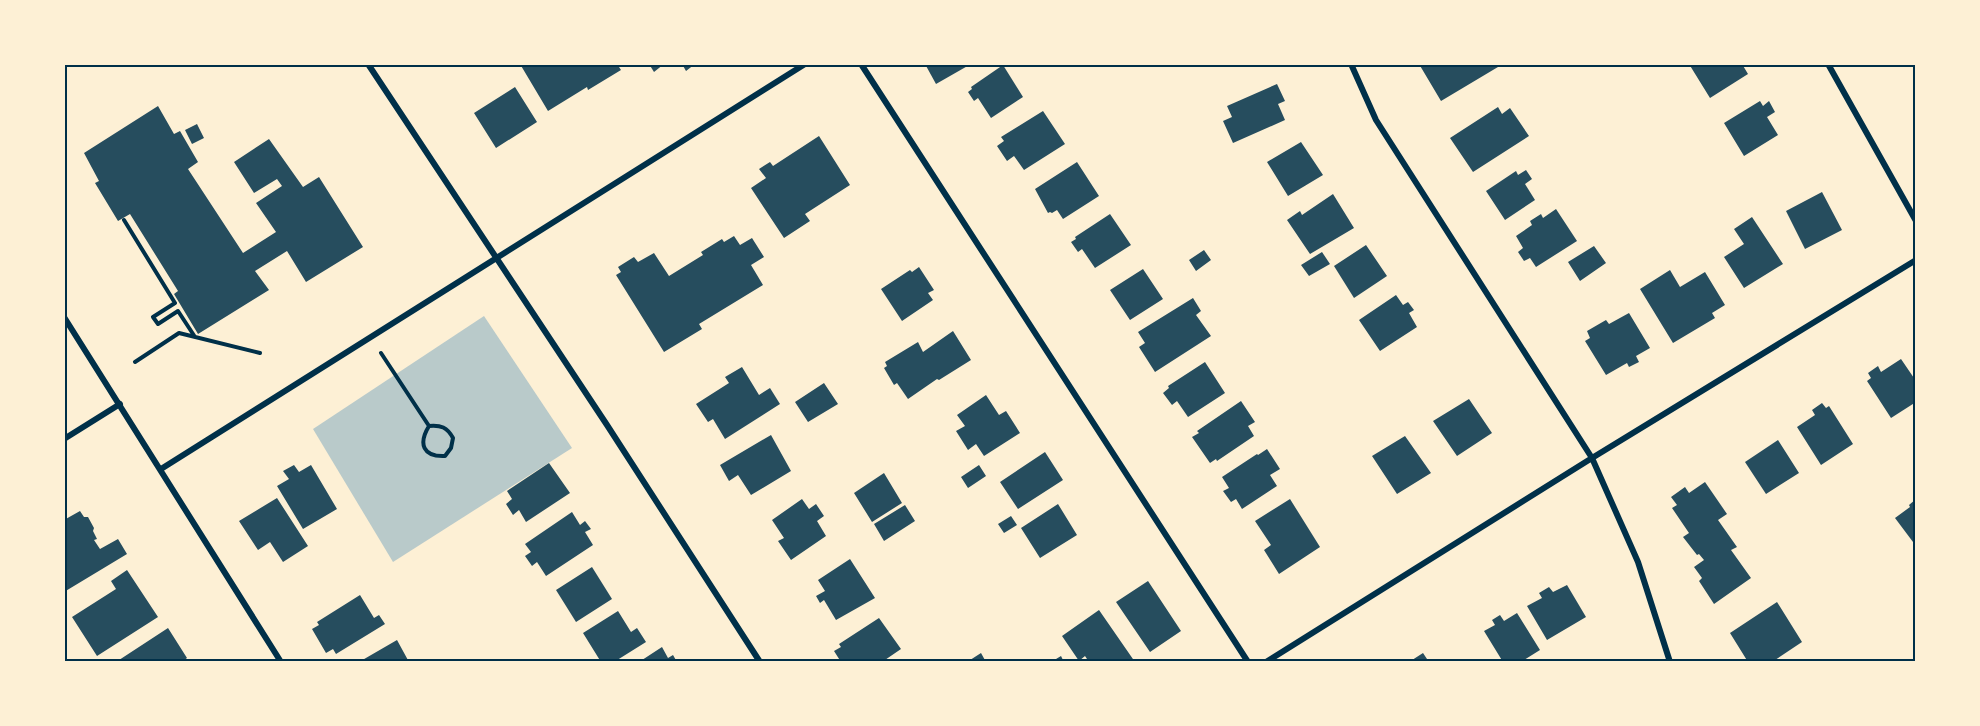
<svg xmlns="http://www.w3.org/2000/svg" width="1980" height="726" font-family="'Varela Round',sans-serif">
  <rect width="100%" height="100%" fill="#fdf0d5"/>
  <!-- green -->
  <path fill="#b9caca" d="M484,316L572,448L393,562L313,429Z"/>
  <!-- building -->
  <path fill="#264d5e" d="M520,64H622L619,67L621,70L588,90L587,87L548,111Z
    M649,64H664L654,72Z
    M682,64H695L686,71Z
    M925,64H971L936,84Z
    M1419,64H1503L1441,101Z
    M1689,64H1742L1748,74L1710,98Z
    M1003,65L1023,97L991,118L978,98L974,101L968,92L972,89L971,87Z
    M1277,84L1285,101L1278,104L1285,120L1233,143L1223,121L1232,117L1227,106Z
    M515,87L537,122L496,148L474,113Z
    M1760,101L1763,106L1769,101L1775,112L1767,117L1778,135L1744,156L1724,123Z
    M158,106L174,134L180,131L198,162L188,169L243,253L276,232L256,203L282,186L277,179L254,193L234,162L269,139L303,187L319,177L363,247L306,282L287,251L255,271L269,290L198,334L174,294L178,291L130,214L118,221L95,183L99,181L84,153Z
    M1498,107L1502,114L1510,108L1529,136L1473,172L1450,138Z
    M1043,111L1065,144L1024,170L1014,156L1007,161L997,146L1004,141L1001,137Z
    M197,124L204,138L192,144L185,130Z
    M819,136L850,185L805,214L810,221L784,238L751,188L766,178L759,169L770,162L773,166Z
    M1301,142L1323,175L1288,196L1267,162Z
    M1077,162L1099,196L1063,219L1057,210L1052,213L1050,212L1048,213L1035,189Z
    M1526,170L1532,179L1525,184L1535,200L1505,220L1486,191L1516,171L1518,175Z
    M1822,192L1842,230L1805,249L1786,211Z
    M1333,194L1354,228L1310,254L1287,220L1300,211L1302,215Z
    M1556,209L1577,241L1536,267L1530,258L1524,261L1518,252L1523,248L1516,236L1532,225L1530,221L1541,214L1543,218Z
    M1110,214L1131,245L1095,268L1082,249L1078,252L1071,242L1076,239L1075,237Z
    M1752,217L1783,264L1744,288L1724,257L1744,244L1734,229Z
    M734,236L740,245L752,238L764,257L751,265L763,285L699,324L702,329L664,352L616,275L621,272L618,267L634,257L638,262L654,253L669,276L703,255L701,252L722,239L724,242Z
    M1366,245L1387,276L1354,298L1334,266Z
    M1594,246L1606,263L1580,281L1568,262Z
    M1204,250L1211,260L1196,271L1189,260Z
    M1322,252L1330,264L1309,276L1301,265Z
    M919,267L934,290L928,293L933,300L902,321L881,289L910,270L912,272Z
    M1143,269L1163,299L1130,320L1110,290Z
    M1670,270L1680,287L1705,272L1725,305L1712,313L1715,318L1673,343L1640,289Z
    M1396,295L1403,305L1408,302L1414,310L1409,313L1417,327L1380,351L1359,320Z
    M1193,298L1201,311L1196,315L1211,336L1155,372L1139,347L1145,343L1138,332Z
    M1629,313L1650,348L1636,356L1639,362L1629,367L1627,363L1606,375L1585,341L1590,338L1587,331L1606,320L1609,324Z
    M953,331L971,360L939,380L937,379L908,399L897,383L894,385L884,368L887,366L885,362L918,342L923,352Z
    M1901,359L1916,381V402L1891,418L1867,381L1871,378L1868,373L1878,366L1881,372Z
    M1205,362L1225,393L1188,417L1177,401L1172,405L1163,393L1169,388L1168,386Z
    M742,367L759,395L770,388L780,404L725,439L713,419L708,422L696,404L729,383L725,377Z
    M824,383L838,404L808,422L795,402Z
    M986,395L999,415L1006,411L1020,433L984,456L976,444L968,450L956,431L965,426L957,415Z
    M1469,399L1492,433L1457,456L1433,421Z
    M1241,401L1255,422L1248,426L1254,436L1217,461L1216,459L1210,463L1192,437L1199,433L1197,431Z
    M1822,403L1826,408L1829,406L1853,444L1821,465L1797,427L1815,415L1812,410Z
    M771,435L791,471L751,495L738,475L729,481L720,465Z
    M1405,436L1431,473L1397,494L1372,456Z
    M1778,440L1799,473L1766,494L1745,462Z
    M1267,449L1280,469L1270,475L1277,486L1242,509L1236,499L1231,502L1223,491L1229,488L1222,477L1257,454L1258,455Z
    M1045,452L1063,480L1018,509L1000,482Z
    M549,463L570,493L526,522L519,510L513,515L506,504L512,499L507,491Z
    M294,465L299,472L311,465L337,509L303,529L277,486L289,479L283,471Z
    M979,465L986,476L968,488L961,477Z
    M884,473L902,503L872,522L854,493Z
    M1705,482L1727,514L1718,520L1737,547L1731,550L1751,578L1714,604L1699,581L1702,578L1694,567L1704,560L1699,554L1697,555L1683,537L1689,533L1672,508L1677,505L1671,497L1685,487L1689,493Z
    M277,498L308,546L283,562L270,542L258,550L239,521Z
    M802,499L809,509L816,504L824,516L817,521L826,536L791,560L778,541L784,538L772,520Z
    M1290,499L1320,547L1279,574L1264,550L1271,545L1255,521Z
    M1916,499V546L1895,518L1910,507L1909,505Z
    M1058,504L1077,535L1040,558L1021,528Z
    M905,505L915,521L884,541L874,524Z
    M80,511L84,517H88L94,528L93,531L97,539L94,540L100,549L118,539L127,554L64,592V520Z
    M572,512L580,525L585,521L591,529L585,532L593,545L546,576L537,562L532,566L525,556L531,552L525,544Z
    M1011,516L1017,525L1004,533L998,524Z
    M850,559L875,598L836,620L824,600L820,603L816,596L825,591L818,580Z
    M592,567L612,599L576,622L556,590Z
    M127,570L158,617L97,656L72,617L116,589L111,581Z
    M1148,581L1181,631L1150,652L1116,602Z
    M1567,585L1586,617L1547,640L1527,606L1542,598L1539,593L1549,587L1553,592Z
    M360,595L374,618L379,615L385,624L336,654L333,649L326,653L312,629L319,625L317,622Z
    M1777,602L1802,642L1772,662H1748L1730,633Z
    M1099,610L1135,662H1089L1085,656L1079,661L1062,636Z
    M618,611L631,632L637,628L646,642L614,662H601L583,633Z
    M1517,613L1540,650L1521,662H1503L1484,631L1495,625L1492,620L1500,615L1504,621Z
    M879,618L901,649L882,662H841L834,651L841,647L839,644Z
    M168,628L187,658L182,662H116Z
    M397,640L409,662H359Z
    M662,647L668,658L673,655L677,662H639Z
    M981,653L986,662H967Z
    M1423,653L1429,662H1409Z
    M1061,656L1064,662H1051Z"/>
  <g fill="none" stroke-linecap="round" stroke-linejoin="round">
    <!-- path -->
    <path stroke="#003049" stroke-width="4" d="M124,220L175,303L153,317L158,324L178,311L195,337
      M381,353L429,426C418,444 423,457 445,456L451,448L453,438C447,427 441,425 429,426
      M135,362L179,333L260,353"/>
    <!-- minor -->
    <path stroke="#003049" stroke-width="6" d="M368,64L607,425L760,662
      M861,64L1248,662
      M1351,64L1376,120L1592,458L1638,562L1670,662
      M1828,64L1916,221
      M64,317L281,662
      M64,439L120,404
      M161,469L805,64
      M1266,662L1592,458L1916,260"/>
  </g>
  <!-- border -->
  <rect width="1980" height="726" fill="none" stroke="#fdf0d5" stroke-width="132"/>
  <rect x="66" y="66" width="1848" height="594" fill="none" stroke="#003049" stroke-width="2"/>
</svg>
